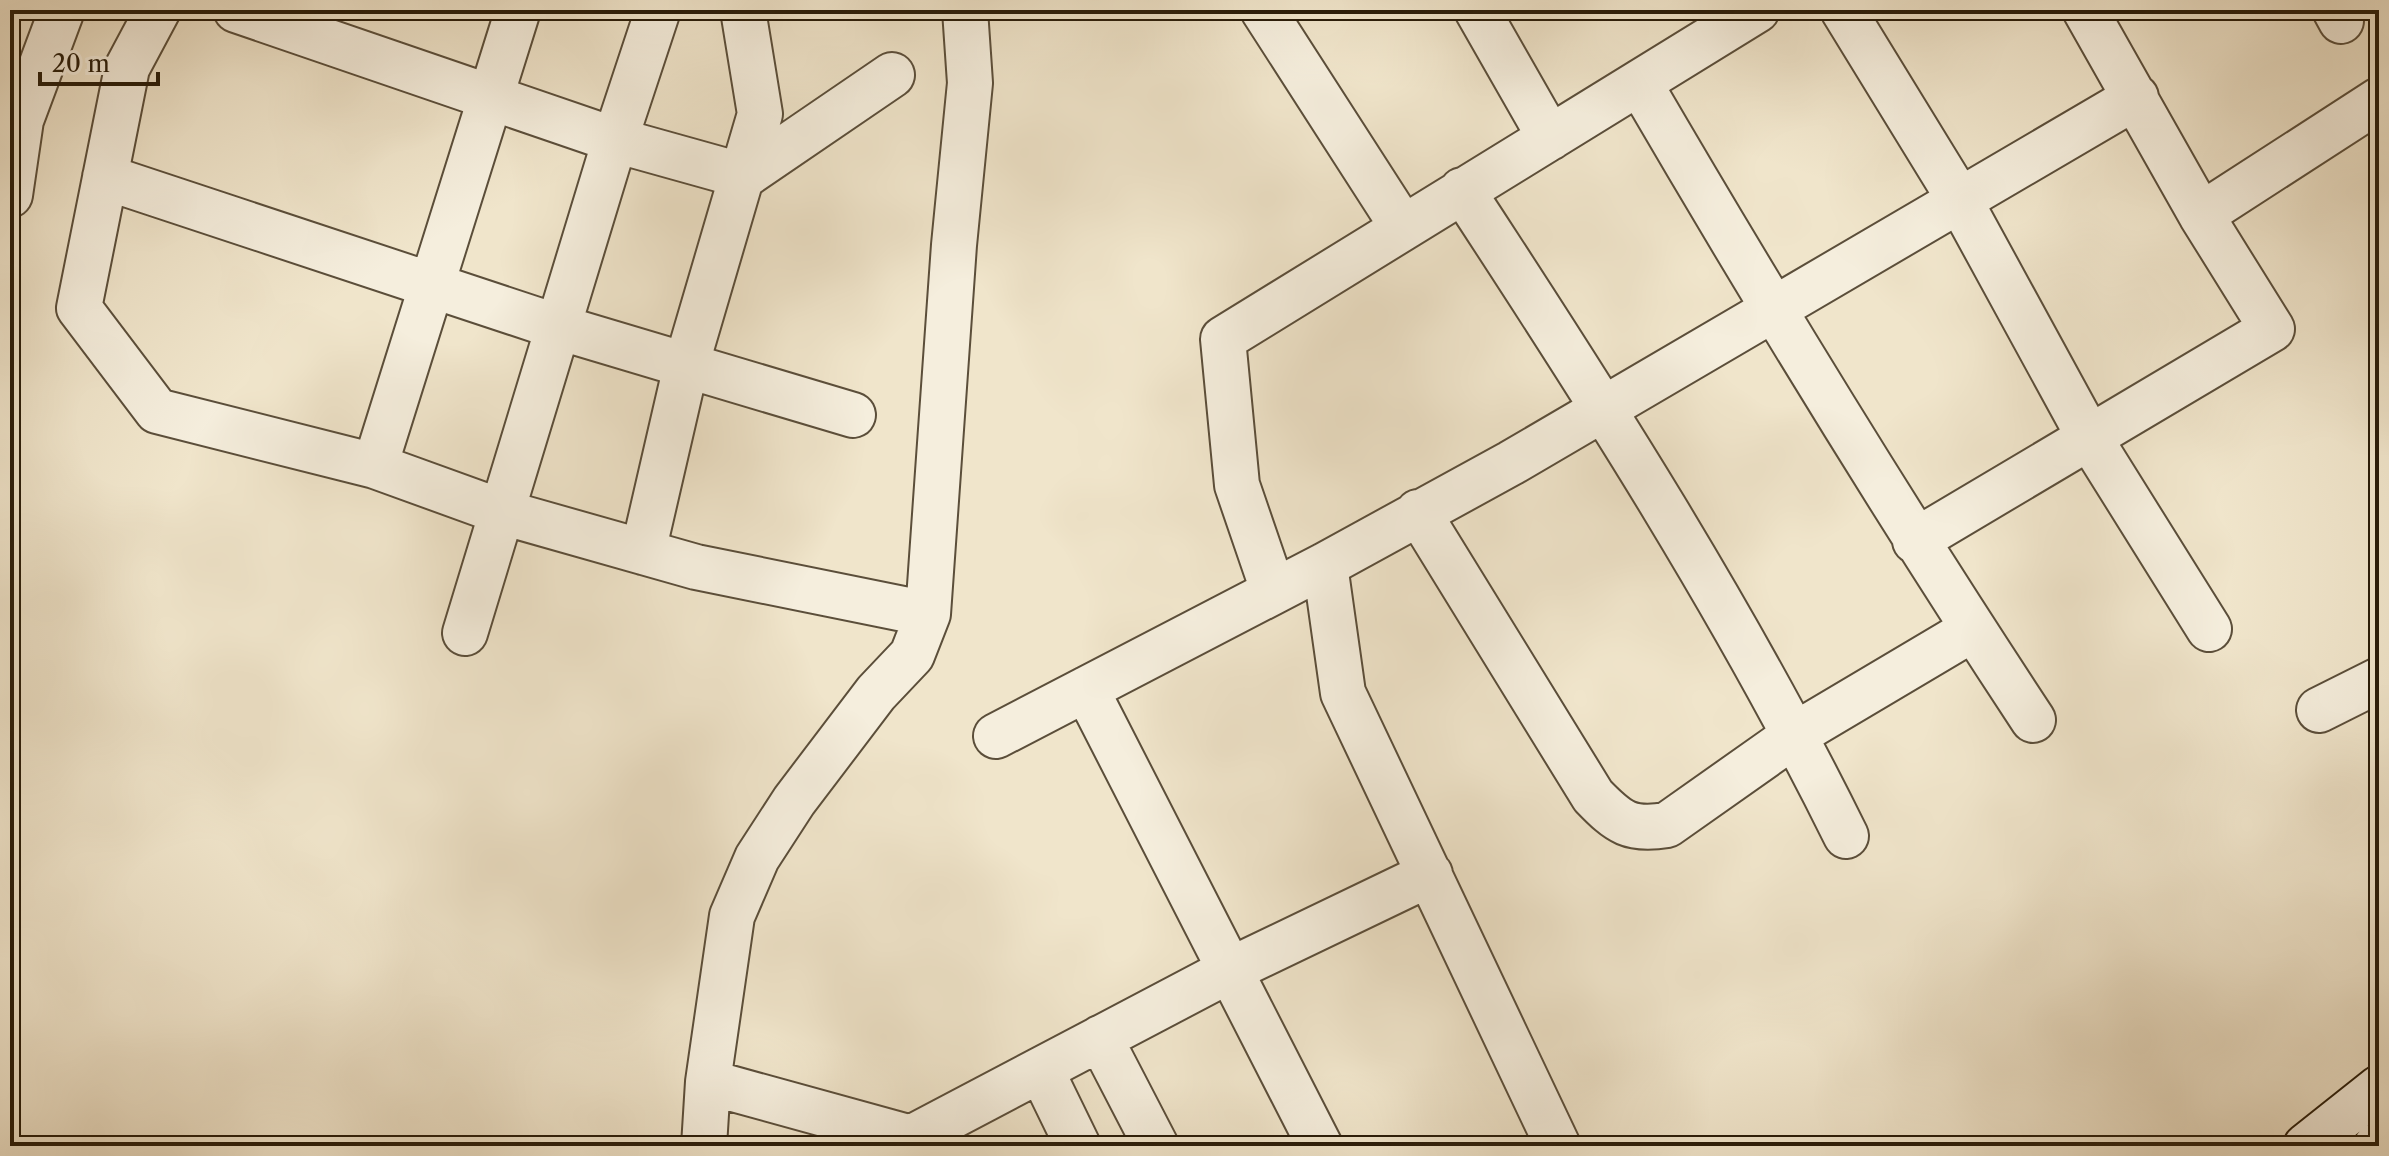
<svg xmlns="http://www.w3.org/2000/svg" width="2389" height="1156" font-family="'Libre Caslon Text',serif">
  <rect width="100%" height="100%" fill="#f0e5cb"/>
  <filter id="stains"><feTurbulence type="fractalNoise" baseFrequency=".0025" numOctaves="4"/><feColorMatrix values="0 0 0 0 .2 0 0 0 0 .09 0 0 0 0 .02 0 0 0 .5 -.17"/></filter>
  <radialGradient id="worn" r=".72"><stop offset=".6" stop-color="#630" stop-opacity="0"/><stop offset="1" stop-color="#630" stop-opacity=".3"/></radialGradient>
  <g fill="none" stroke-linecap="round" stroke-linejoin="round">
    <defs>
      <path id="street" d="M158,10L127,68L79,308L157,411L375,466L502,512L696,567L928,614
        M236,10L615,140L658,10
        M1263,10L1402,226
        M1477,10L1550,138
        M1843,10L1959,199L2089,437L2209,629
        M2335,10L2341,21
        M1640,84C1766,300 1896,512 2033,720
        M105,177L558,327L853,415
        M1462,190C1599,399 1735,611 1846,836
        M10,195L21,120L62,10
        M2201,215L2379,100
        M375,466L518,10
        M1418,512L1593,796C1619,823 1630,831 1667,825L1796,734L1973,629
        M1915,541L2272,329L2201,215L2085,10
        M643,552L686,366L760,114L743,10
        M1325,565L1343,693L1558,1146
        M1273,590L1237,485L1223,339L1757,10
        M465,633L615,140L744,176L892,75
        M1086,689L1320,1146
        M2319,710L2379,680
        M996,736L1325,565L1511,463L2136,97
        M1100,1038L1156,1146
        M1041,1070L1078,1146
        M708,1082L911,1138L1230,970L1430,874
        M704,1146L708,1082L732,916L757,858L794,801L876,693L912,655L928,614L954,245L970,83L965,10"/>
      <path id="secondary" d="M2306,1146L2379,1088
        M2376,1146L2379,1144"/>
    </defs>
    <!-- street casing -->
    <use href="#street" stroke="#5b4e3a" stroke-width="48"/>
    <!-- secondary casing -->
    <use href="#secondary" stroke="#291c09" stroke-width="48"/>
    <!-- street -->
    <use href="#street" stroke="#f5eedd" stroke-width="44"/>
    <!-- secondary -->
    <use href="#secondary" stroke="#f5eedd" stroke-width="44"/>
  </g>
  <!-- margin -->
  <rect width="2389" height="1156" fill="none" stroke="#f0e5cb" stroke-width="40"/>
  <rect x="12" y="12" width="2365" height="1132" fill="none" stroke="#291c09" stroke-width="4"/>
  <rect x="20" y="20" width="2349" height="1116" fill="none" stroke="#291c09" stroke-width="2"/>
  <!-- scale -->
  <path d="M40 72v12h118v-12" fill="none" stroke="#291c09" stroke-width="4"/>
  <text x="52" y="72" font-size="24" fill="#291c09" stroke="#f5eedd" stroke-width="6" paint-order="stroke">20 m</text>
  <rect width="100%" height="100%" filter="url(#stains)"/>
  <rect width="100%" height="100%" fill="url(#worn)"/>
</svg>
